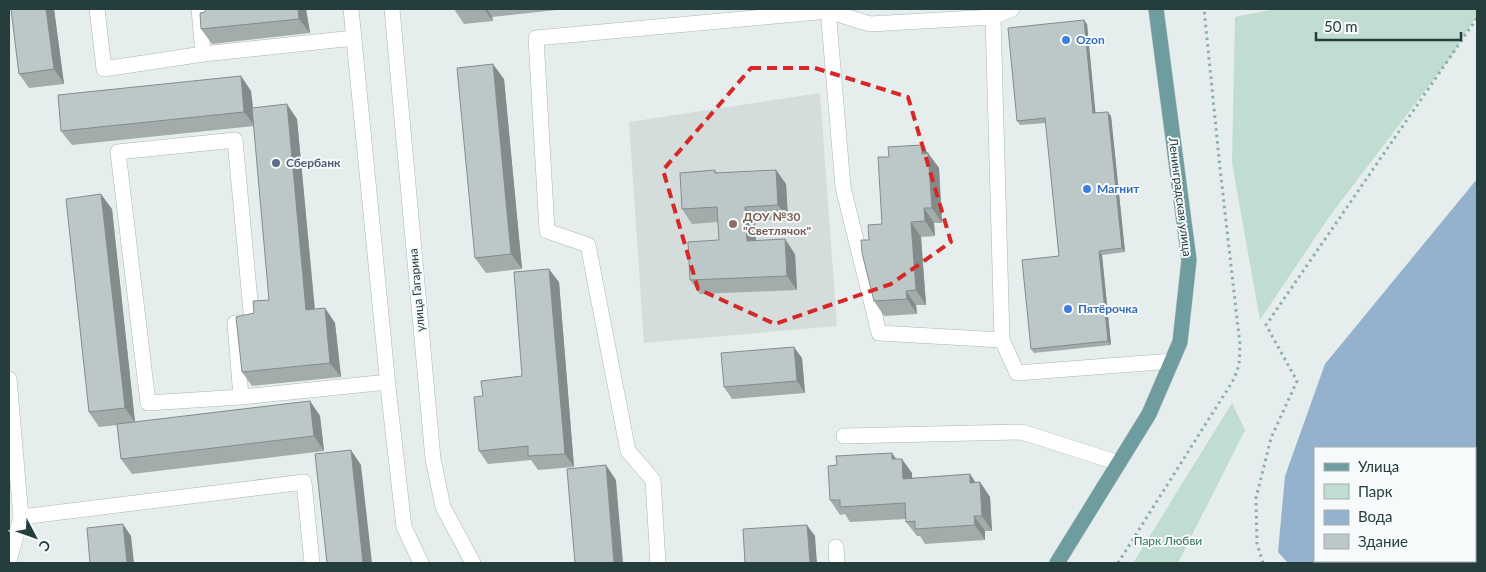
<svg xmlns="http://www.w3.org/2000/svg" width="1486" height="572" font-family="Lato,sans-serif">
  <rect width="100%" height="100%" fill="#e6eeed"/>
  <!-- built -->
  <path fill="#d4dddc" d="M820,93L837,326L644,343L629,122Z"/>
  <!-- green -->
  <path fill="#c1dcd1" d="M1275,9H1477V15L1453,54L1329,217L1260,320L1232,163L1235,17Z
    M1232,403L1245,430L1178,563H1133Z"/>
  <!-- water -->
  <path fill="#94b2cd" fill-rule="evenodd" d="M1477,179V563H1288L1278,552L1285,476L1325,364ZM1315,448H1475V561H1315Z"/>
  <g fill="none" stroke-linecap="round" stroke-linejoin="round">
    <defs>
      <path id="minor" d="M97,9L104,69L203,54L354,38
        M199,9L203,54
        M351,9L389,396L404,527L421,563
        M392,9L433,459L443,507L473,563
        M828,9L843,187L879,333L1002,340
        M1012,9L993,17L1002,340L1017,373L1172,361
        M9,379L21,517L9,561
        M241,397L235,323L252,322L235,140L118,152L148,403L241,397L388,382
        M844,436L1022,432L1119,463
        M21,517L304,482L312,563
        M836,547L837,563
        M658,563L653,480L628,451L588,245L547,231L536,38L828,11L870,24L993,17"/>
      <path id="major" d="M1057,563L1149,414L1180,342L1189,260L1156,9"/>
    </defs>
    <!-- minor casing -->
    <use href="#minor" stroke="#a9b5b5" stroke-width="16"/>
    <!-- major casing -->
    <use href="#major" stroke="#c2c9c9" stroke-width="16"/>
    <!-- path -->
    <path stroke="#8aaeae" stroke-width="3" stroke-dasharray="2.5 4" stroke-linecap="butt" d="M1118,563L1234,379L1239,365L1240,345L1220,168L1204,9
      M1263,563L1257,544L1256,498L1271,438L1297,381L1266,325L1477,18"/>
    <!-- minor -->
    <use href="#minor" stroke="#fff" stroke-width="15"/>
    <!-- major -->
    <use href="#major" stroke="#6f9c9f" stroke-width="15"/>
  </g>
  <!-- wall -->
  <path fill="#a2acab" d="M54,9L64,84L29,88L19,74Z
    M306,9L310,33L212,44L201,29Z
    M454,9H566L492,17L493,21L464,24Z
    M1087,24L1095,113L1111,116L1125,252L1102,255L1111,345L1034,353L1031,349L1059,256L1046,123L1020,125L1017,121Z
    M241,76L251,91L253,108L297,119L315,309L325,308L335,323L341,377L252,386L242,372L254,313L269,300L254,126L72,145L61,131Z
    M504,79L522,269L486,273L475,258Z
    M928,153L939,168L942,223H934L935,236L921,237L926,305H916L917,314L884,316L874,301L869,240L882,224L889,157Z
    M715,170L717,173L776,170L786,184L788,219L755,221L756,241L795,254L797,290L700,294L690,280L719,240L718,222L692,224L682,209Z
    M112,209L135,422L310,401L320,416L324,451L132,474L121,459L117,425L99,427L89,412Z
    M559,282L574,467L538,470L531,460L488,464L479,451L522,376Z
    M802,358L805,393L732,399L724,387Z
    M896,459L912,473V478L970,474L975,482H980L990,497L992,531H985V540L925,544L920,536H917L906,522V519L850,522L845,514L840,515L830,500Z"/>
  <!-- shaded-wall -->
  <path fill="#848c8b" d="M46,9H54L64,84L54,69Z
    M298,9H306L310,33L299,19Z
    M484,9H487L492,17L493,21Z
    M1084,20L1087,24L1096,118L1093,113Z
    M493,64L504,79L522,269L511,254Z
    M241,76L251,91L255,126L244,112Z
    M287,104L297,119L316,324L306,310Z
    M1108,112L1111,116L1125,252L1122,248Z
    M922,145L939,168L942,223L932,208L922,154Z
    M776,170L786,184L788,219L778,205Z
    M101,194L112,209L135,422L125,408Z
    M745,207L755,221L757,256L747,241Z
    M924,208L934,223L935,236L925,221Z
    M911,222L921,237L926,305L916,290Z
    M785,239L795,254L797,290L787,276Z
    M1099,251L1102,255L1111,345L1108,341Z
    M549,269L559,282L574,467L565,454Z
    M906,291L916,305L917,314L907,299Z
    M325,308L335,323L341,377L330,363Z
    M794,347L802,358L805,393L797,381Z
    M310,401L320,416L324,451L314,436Z
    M351,450L361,465L372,563H363Z
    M892,453L902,467L892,459Z
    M902,459L912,473L913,493L903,479Z
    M606,465L616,480L623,563H614Z
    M970,474L980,489L970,483Z
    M980,482L990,497L992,531L982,516Z
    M974,516L985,531V540L975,525Z
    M123,524L131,536L134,563H127Z
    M807,525L815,536L817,563H810Z"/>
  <!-- building -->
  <path fill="#bcc8c7" stroke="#848c8b" d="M11,9H46L54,69L19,74Z
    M205,9H298L299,19L201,29L200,13L205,12Z
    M1084,20L1093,113L1108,112L1122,248L1099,251L1108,341L1031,349L1022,260L1059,256L1045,118L1017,121L1008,28Z
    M493,64L511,254L475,258L457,68Z
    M241,76L244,112L61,131L58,95Z
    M287,104L306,310L325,308L330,363L242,372L236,317L254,313L253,301L269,300L252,108Z
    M922,145V154L928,153L932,208H924L925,221L911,222L916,290L906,291L907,299L874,301L862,253L861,240H869L868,225L882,224L878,157H889L888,147Z
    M715,170V173L776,170L778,205L745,207L747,241L785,239L787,276L690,280L688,242L719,240L717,207L682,209L680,173Z
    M101,194L125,408L89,412L66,199Z
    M549,269L565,454L528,456V446L479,451L474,397L483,396L481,381L522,376L514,272Z
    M794,347L797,381L724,387L721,353Z
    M310,401L314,436L121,459L117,424Z
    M351,450L363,563H327L315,454Z
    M892,453V459H902L903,479L970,474V483L980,482L982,516H974L975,525L915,529V521L906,522L905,503L840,507V500H830L828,466L837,465L836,456Z
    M606,465L614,563H575L567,469Z
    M123,524L127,563H90L87,528Z
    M807,525L810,563H745L743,529Z"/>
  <!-- marked area -->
  <path fill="none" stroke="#d62828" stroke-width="4" stroke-dasharray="10 6" stroke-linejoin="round" d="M751,68H815L908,97L951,242L891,284L775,324L698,289L663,170Z"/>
  <!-- markers -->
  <g fill="#3f7fe0" stroke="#f7fafa" stroke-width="2">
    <circle cx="1066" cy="40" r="5"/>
    <circle cx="1087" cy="189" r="5"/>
    <circle cx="1068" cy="309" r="5"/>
  </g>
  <circle fill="#5c6f8a" stroke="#f7fafa" stroke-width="2" cx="276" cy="163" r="5"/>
  <circle fill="#8d6e63" stroke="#f7fafa" stroke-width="2" cx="733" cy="224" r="5"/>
  <g text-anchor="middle" stroke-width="4" stroke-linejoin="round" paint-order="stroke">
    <!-- shop labels -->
    <g font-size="12" font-weight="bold" fill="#366cbe" stroke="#f7fafa" text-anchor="start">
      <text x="1076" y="44">Ozon</text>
      <text x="1097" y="193">Магнит</text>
      <text x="1078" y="313">Пятёрочка</text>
    </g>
    <!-- service labels -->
    <g font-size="12" font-weight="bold" fill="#4e5e75" stroke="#f7fafa" text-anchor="start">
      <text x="286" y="167">Сбербанк</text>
    </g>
    <!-- street labels -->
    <g font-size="12" fill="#263d3e" stroke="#f7fafa">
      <text transform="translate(1180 197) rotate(83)" y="4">Ленинградская улица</text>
      <text transform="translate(417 290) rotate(-95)" y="4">улица Гагарина</text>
    </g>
    <!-- education labels -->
    <g font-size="12" font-weight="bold" fill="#785e54" stroke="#f7fafa" text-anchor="start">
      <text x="743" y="221">ДОУ №30<tspan x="743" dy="14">"Светлячок"</tspan></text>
    </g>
    <!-- park labels -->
    <g font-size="12" fill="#34725f" stroke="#f7fafa">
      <text x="1168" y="545">Парк Любви</text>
    </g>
  </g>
  <!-- border -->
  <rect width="1486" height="572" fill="none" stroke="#263d3e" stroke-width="20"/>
  <!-- legend -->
  <rect x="1314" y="447" width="162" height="115" fill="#f7fafa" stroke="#a3aeaf"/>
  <rect x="1324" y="463" width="25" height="8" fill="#6f9c9f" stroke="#a3aeaf"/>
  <text x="1358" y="472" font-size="15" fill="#263d3e">Улица</text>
  <rect x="1324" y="484" width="25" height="15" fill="#c1dcd1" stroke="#a3aeaf"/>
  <text x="1358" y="497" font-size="15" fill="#263d3e">Парк</text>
  <rect x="1324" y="510" width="25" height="15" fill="#94b2cd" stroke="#a3aeaf"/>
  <text x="1358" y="522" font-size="15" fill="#263d3e">Вода</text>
  <rect x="1324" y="534" width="25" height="15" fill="#bcc8c7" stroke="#a3aeaf"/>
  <text x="1358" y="547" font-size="15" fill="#263d3e">Здание</text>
  <!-- north arrow -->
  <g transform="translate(35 537) rotate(131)" stroke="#f7fafa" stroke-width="4" paint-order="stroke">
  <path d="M0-4L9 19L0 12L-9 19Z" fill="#263d3e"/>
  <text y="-8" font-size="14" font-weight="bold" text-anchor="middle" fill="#263d3e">С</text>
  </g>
  <!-- scale -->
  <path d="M1316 32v8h145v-8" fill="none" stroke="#263d3e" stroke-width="2.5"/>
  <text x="1324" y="32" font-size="15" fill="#263d3e" stroke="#f7fafa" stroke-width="4" paint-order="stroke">50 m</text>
</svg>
